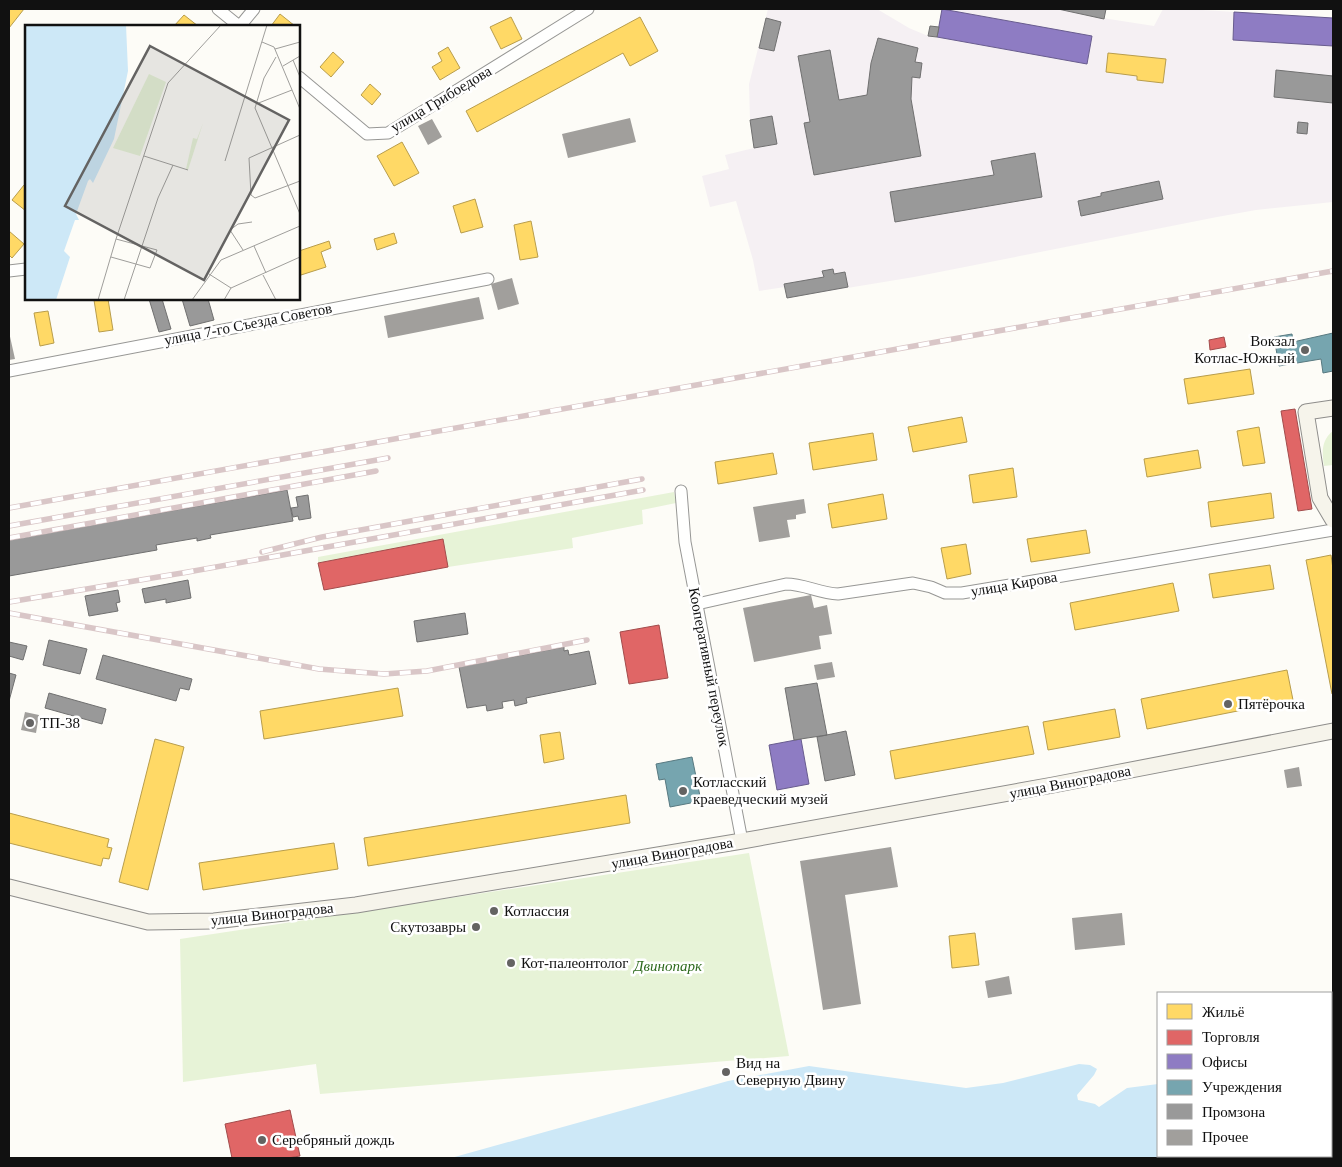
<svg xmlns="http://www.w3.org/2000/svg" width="1342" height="1167" font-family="Georgia,serif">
  <rect width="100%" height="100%" fill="#fdfcf7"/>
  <!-- industrial -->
  <path fill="#f5f0f3" d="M768,9H877L909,28L928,36L930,26L939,27L942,9H1058L1096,17L1154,26L1163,9H1186L1333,18V202L1256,210L1217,217L914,277L787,298L785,287L759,291L753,260L736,201L710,207L702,176L729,169L725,155L754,148L750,120L749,84Z"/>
  <!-- green -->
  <path fill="#e7f3d7" d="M1333,431V465L1324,466C1322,453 1321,440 1333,431Z
    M674,492L676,503L642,510L643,524L572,538L573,548L448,567L442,540L318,563V557Z
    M749,853L789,1056L320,1094L316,1064L183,1082L180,939Z"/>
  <!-- water -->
  <path fill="#cde8f7" d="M1079,1064L1090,1065L1097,1069L1094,1075L1077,1095L1078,1100L1095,1104L1099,1107L1127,1088L1158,1084V1156H1331V1072L1333,1071V1158H451L728,1081L809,1066L966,1088L1003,1083Z"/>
  <!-- homes -->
  <path fill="#ffd966" stroke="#b89d4c" d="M9,9H24L9,28Z
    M280,14L295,26H271Z
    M184,15L198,26H174Z
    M511,17L522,39L501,49L490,27Z
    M640,17L658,51L630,66L623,53L477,132L466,111Z
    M448,47L460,68L440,80L432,67L442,61L438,53Z
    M333,52L344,62L331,77L320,67Z
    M1108,53L1166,59L1163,83L1137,80V76L1106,72Z
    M370,84L381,94L372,105L361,95Z
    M402,142L419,173L394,186L377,156Z
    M24,185L26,186V211L12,200Z
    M475,199L483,227L461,233L453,206Z
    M531,221L538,257L520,260L514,225Z
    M9,231L24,244L12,258L9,255Z
    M394,233L397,243L377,250L374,239Z
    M329,241L331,248L321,252L326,267L301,275L299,269V251Z
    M100,299H108L113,330L99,332L94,300Z
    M48,311L54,343L40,346L34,313Z
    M1250,369L1254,394L1188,404L1184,379Z
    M962,417L967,442L913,452L908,427Z
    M1259,427L1265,463L1243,466L1237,431Z
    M873,433L877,460L813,470L809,443Z
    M1198,450L1201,468L1147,477L1144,459Z
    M773,453L777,474L718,484L715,462Z
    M1013,468L1017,497L973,503L969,475Z
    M1271,493L1274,518L1211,527L1208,502Z
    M883,494L887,519L832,528L828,504Z
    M1086,530L1090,553L1031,562L1027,539Z
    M966,544L971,574L947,579L941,548Z
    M1331,555L1333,569V694H1332L1306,560Z
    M1270,565L1274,589L1213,598L1209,574Z
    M1173,583L1179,611L1075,630L1070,603Z
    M1287,670L1293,700L1147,729L1141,699Z
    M398,688L403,716L264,739L260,711Z
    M1115,709L1120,737L1048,750L1043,722Z
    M1028,726L1034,754L895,779L890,751Z
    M560,732L564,759L544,763L540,735Z
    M155,739L184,747L148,890L119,882Z
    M626,795L630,823L368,866L364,838Z
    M9,813L109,839L107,847L112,848L109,859L103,858L101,866L9,843Z
    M334,843L338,869L203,890L199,863Z
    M975,933L979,965L952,968L949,936Z"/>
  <!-- shops -->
  <path fill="#e06666" stroke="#a24c4c" d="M1224,337L1226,347L1210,350L1209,340Z
    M1295,409L1312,509L1298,511L1281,411Z
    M443,539L448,567L324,590L318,563Z
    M659,625L668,678L629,684L620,632Z
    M290,1110L300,1156L288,1158H232L225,1124Z"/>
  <!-- offices -->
  <path fill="#8e7cc3" stroke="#685c8e" d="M942,9L1092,36L1087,64L937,37Z
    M1234,12L1333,18V46L1233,40Z
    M801,739L809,784L777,790L769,745Z"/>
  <!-- public -->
  <path fill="#76a5af" stroke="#587980" d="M1333,333V371L1323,373L1321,359L1279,366L1274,337L1292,334L1293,342Z
    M692,757L701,801L670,807L665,779L659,780L656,764Z"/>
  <!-- industry -->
  <path fill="#999" stroke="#707070" d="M1058,9H1106L1104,19Z
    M766,18L781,22L774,51L759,48Z
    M930,26L939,27L937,37L928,36Z
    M878,38L918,48L915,62L922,63L920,78L912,77L911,99L921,156L814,175L804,123L810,122L798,56L830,50L839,100L867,95L871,63Z
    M1276,70L1333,76V103L1274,97Z
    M772,116L777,144L754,148L750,120Z
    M1298,122L1308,123L1307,134L1297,133Z
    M1035,153L1042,197L895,222L890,192L994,175L991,161Z
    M1159,181L1163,199L1081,216L1078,201L1101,196V193Z
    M833,269L834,274L845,272L848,287L787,298L784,284L824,277L822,271Z
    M149,299H162L171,329L159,332Z
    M182,299H208L214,320L190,326Z
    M287,490L293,521L210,535L211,538L197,541V538L156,545L157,550L9,576V540Z
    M308,495L311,518L299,520L298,516L293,517L291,508L298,507L296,497Z
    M188,580L191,598L166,603V599L145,603L142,589Z
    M118,590L120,602L116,603L118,611L89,616L85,596Z
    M465,613L468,634L417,642L414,621Z
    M49,640L87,649L80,674L43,665Z
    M9,642L27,646L23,660L9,656Z
    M564,647V651L568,650L569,655L589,651L596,684L526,698L527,703L515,706L514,700L502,702L503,708L487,711L486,705L467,708L459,667Z
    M103,655L192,679L189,690L180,688L176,701L96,679Z
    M9,673L16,675L9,701Z
    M817,683L827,735L794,740L785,688Z
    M49,693L106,709L102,724L45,708Z
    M846,731L855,775L825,781L817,737Z"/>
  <!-- building -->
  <path fill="#a19f9c" d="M630,118L636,142L568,158L562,134Z
    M432,119L442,137L428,145L418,126Z
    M512,278L519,304L498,310L491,284Z
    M479,297L484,319L388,338L384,316Z
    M9,332L15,359L9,360Z
    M804,499L806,513L796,515V519L787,520L790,537L759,542L753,507Z
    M811,595L814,608L827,605L832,634L819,636L821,649L754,662L743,608Z
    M832,662L835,677L817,680L814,665Z
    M25,712L39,715L36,733L21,730Z
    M1299,767L1302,786L1287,788L1284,770Z
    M891,847L898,887L845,895L861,1004L823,1010L800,861Z
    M1122,913L1125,945L1075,950L1072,918Z
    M1009,976L1012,994L988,998L985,981Z"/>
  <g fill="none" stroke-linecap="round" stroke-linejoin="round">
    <defs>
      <path id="street" d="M218,9L239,26
        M240,26L254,9
        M299,77L367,134L388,133L588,9
        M9,271L26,269
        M9,371L488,279
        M681,491L685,542L742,841
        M697,604L786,584C804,584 819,593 838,594L913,583L931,587L945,593H962L1333,530"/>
      <path id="secondary" d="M1333,408L1306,412L1320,498L1333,520
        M9,887L148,922L214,921L356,905L742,841L1053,785L1333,731"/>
    </defs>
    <!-- street casing -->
    <use href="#street" stroke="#979795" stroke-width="13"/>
    <!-- secondary casing -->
    <use href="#secondary" stroke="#8e8d8b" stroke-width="17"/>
    <!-- street -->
    <use href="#street" stroke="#fffffe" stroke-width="11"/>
    <!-- secondary -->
    <use href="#secondary" stroke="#f6f4eb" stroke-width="15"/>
    <defs>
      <path id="rail" d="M9,508L1333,271
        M9,526L388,458
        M9,538L376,471
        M262,552L322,537L642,479
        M9,602L188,572L643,490
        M9,613L319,669L384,674L427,671L587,640"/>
    </defs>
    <!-- rail casing -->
    <use href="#rail" stroke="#d9c6c7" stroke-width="5.5"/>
    <!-- rail -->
    <use href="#rail" stroke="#fff" stroke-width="4" stroke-dasharray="11" stroke-linecap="butt"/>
  </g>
  <!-- markers -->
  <g fill="#646362" stroke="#fff" stroke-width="2">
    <circle cx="1305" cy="350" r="5"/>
    <circle cx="1228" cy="704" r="5"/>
    <circle cx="30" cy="723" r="5"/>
    <circle cx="683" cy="791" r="5"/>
    <circle cx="494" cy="911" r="5"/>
    <circle cx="476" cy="927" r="5"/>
    <circle cx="511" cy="963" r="5"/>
    <circle cx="726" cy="1072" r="5"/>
    <circle cx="262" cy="1140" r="5"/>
  </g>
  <g text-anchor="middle" stroke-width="5" stroke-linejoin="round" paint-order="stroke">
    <!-- street labels -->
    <g font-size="15" fill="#111" stroke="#fff">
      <text transform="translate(441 99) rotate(-31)" y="5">улица Грибоедова</text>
      <text transform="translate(248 324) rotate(-11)" y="5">улица 7-го Съезда Советов</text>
      <text transform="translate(1014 584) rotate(-10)" y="5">улица Кирова</text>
      <text transform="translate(709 667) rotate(79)" y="5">Кооперативный переулок</text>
      <text transform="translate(1070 782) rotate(-11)" y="5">улица Виноградова</text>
      <text transform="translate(672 853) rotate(-10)" y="5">улица Виноградова</text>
      <text transform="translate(272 914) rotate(-6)" y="5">улица Виноградова</text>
    </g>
    <!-- poi labels -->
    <g font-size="15" fill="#111" stroke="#fff" text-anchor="start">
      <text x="1295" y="346" text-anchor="end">Вокзал<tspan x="1295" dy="17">Котлас-Южный</tspan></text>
      <text x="1238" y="709">Пятёрочка</text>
      <text x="40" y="728">ТП-38</text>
      <text x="693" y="787">Котласский<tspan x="693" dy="17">краеведческий музей</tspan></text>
      <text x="504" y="916">Котлассия</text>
      <text x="466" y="932" text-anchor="end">Скутозавры</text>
      <text x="521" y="968">Кот-палеонтолог</text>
      <text x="736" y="1068">Вид на<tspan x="736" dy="17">Северную Двину</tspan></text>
      <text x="272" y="1145">Серебряный дождь</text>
    </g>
    <!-- park labels -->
    <g font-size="15" font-style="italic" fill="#2f6b1f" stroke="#fff">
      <text x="668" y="971">Двинопарк</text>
    </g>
  </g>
  <!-- overview -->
  <g transform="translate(25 25)">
    <rect width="275" height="275" fill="#fdfcf7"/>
    <path d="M124,49L141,57L115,131L88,123ZM178,98L163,145L161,144L168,113L172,114Z" fill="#e7f3d7"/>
    <path d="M0,0H101L103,46L89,114L68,158L65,154L63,156L51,189L54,195H50L39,226L45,232L31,275H0Z" fill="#cde8f7"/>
    <path fill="none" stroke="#9f9e9b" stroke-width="1" d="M237,17L249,22L275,84M250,24L275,17M251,32L239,53L230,83L275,189M268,35L275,52M258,41L275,31M231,79L267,65M275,110L224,133L226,170L230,173L275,156M119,131L163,145M200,136L242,0M91,214L143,58L196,0M229,221L241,248M218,225L205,205L213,199L227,197M184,249L206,263L199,275M238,250L251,275M206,263L275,232M73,275L91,214L132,225L125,243L86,232M99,275L133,173L148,140M167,275L196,235L275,201"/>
    <path fill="#646362" fill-opacity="0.15" stroke="#646362" stroke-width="2.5" d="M125,21L264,95L179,255L40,181Z"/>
    <rect width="275" height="275" fill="none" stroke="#111" stroke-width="2.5"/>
  </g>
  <!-- border -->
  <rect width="1342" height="1167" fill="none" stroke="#111111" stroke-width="20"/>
  <!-- legend -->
  <rect x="1157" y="992" width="175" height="165" fill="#ffffff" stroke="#a0a0a0"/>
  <rect x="1167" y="1004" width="25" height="15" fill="#ffd966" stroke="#a0a0a0"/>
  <text x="1202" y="1017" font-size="15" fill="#111111">Жильё</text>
  <rect x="1167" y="1030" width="25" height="15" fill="#e06666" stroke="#a0a0a0"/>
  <text x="1202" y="1042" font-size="15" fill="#111111">Торговля</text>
  <rect x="1167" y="1054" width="25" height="15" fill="#8e7cc3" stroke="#a0a0a0"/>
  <text x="1202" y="1067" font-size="15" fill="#111111">Офисы</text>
  <rect x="1167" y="1080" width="25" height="15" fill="#76a5af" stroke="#a0a0a0"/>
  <text x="1202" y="1092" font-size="15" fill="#111111">Учреждения</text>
  <rect x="1167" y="1104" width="25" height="15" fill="#999999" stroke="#a0a0a0"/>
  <text x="1202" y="1117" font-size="15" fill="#111111">Промзона</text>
  <rect x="1167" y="1130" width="25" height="15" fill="#a19f9c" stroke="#a0a0a0"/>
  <text x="1202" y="1142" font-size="15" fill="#111111">Прочее</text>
</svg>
